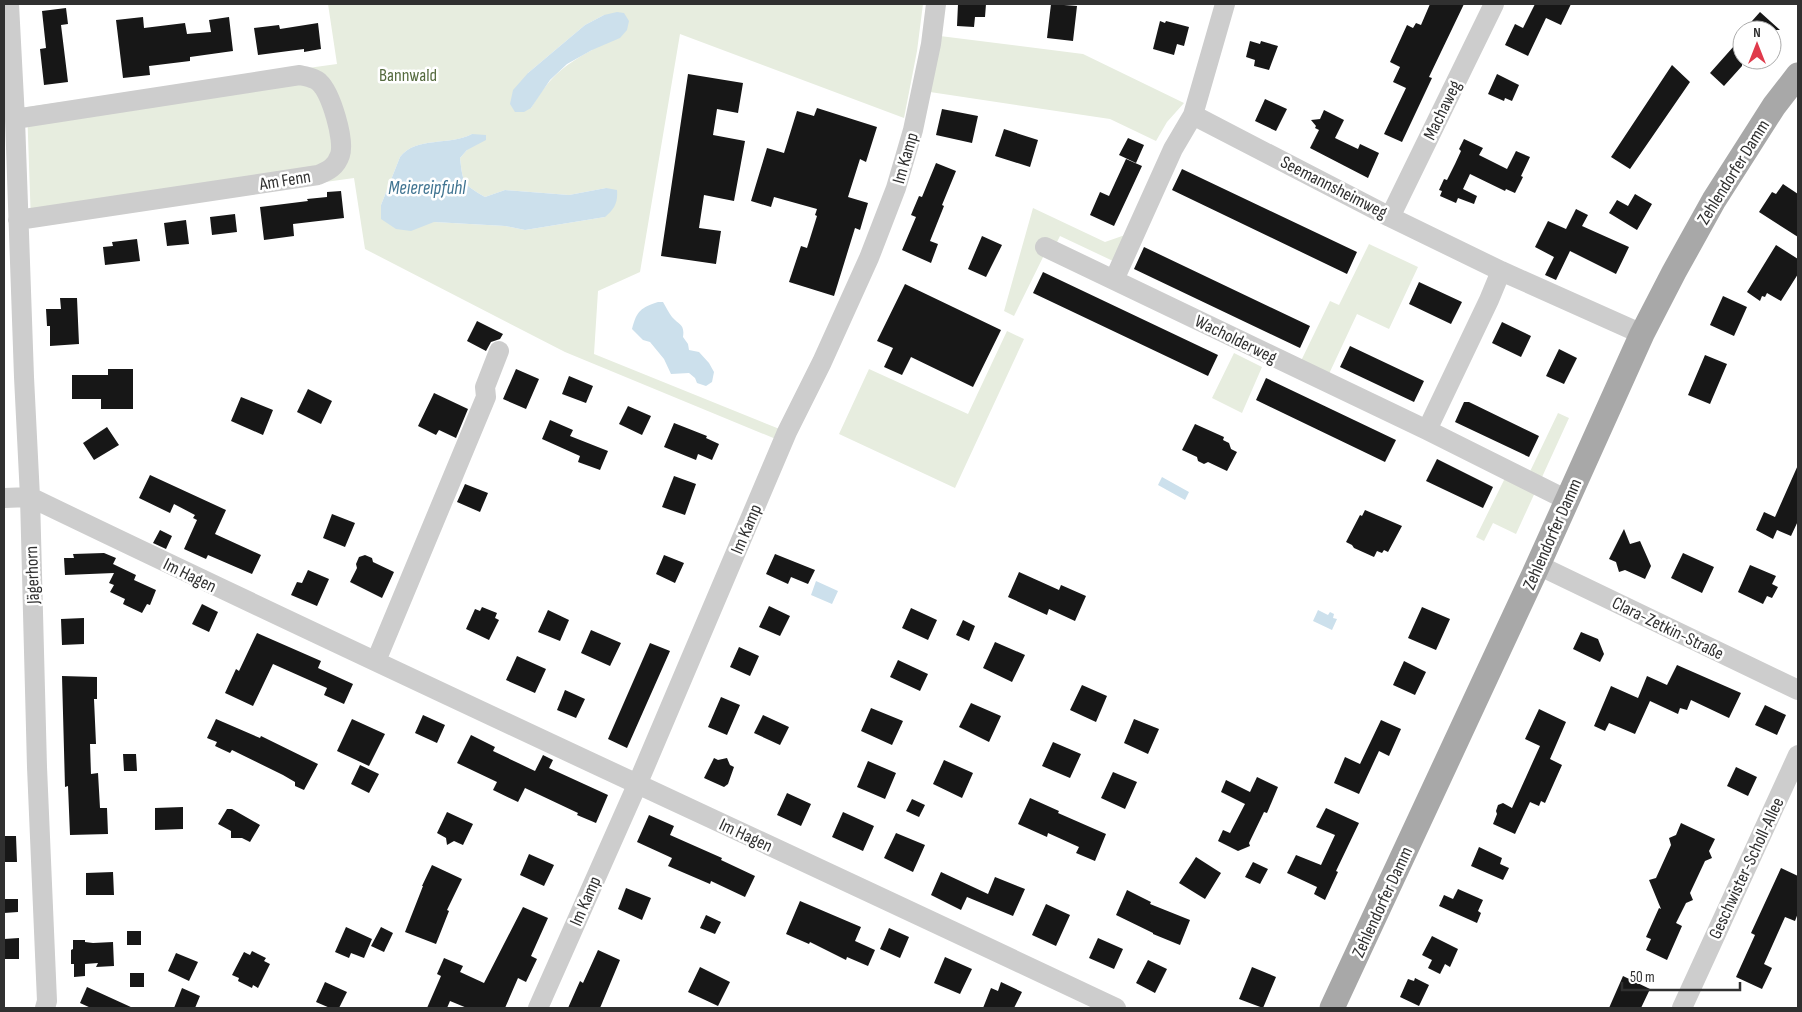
<svg xmlns="http://www.w3.org/2000/svg" width="1802" height="1012" font-family="'Sofia Sans Condensed',sans-serif">
  <rect width="100%" height="100%" fill="#fff"/>
  <!-- green -->
  <path fill="#e7eddf" fill-rule="evenodd" d="M328,4H923L917,51L904,118L680,34L640,272L598,291L594,354L787,432L783,442L565,352L365,249L354,178L31,223L27,107L337,64ZM604,15L592,50C561,67 550,77 531,108L528,73L585,25ZM472,134L467,150L460,158C463,184 463,184 485,197L505,190L569,195L606,188L605,217L525,230L505,226L434,222L381,205L400,157C416,136 450,146 472,134Z
    M940,36L1083,54L1184,103L1167,122L1156,141L1110,119L930,92Z
    M1033,208L1105,242L1125,235L1113,261L1060,236L1055,246L1050,243L1014,316L1004,311Z
    M1369,244L1418,267L1389,329L1357,314L1328,376L1300,363L1330,301L1339,305Z
    M1007,331L1024,339L955,488L839,434L869,369L968,414Z
    M1234,353L1262,367L1242,413L1212,398Z
    M1558,413L1569,418L1516,534L1493,523L1484,541L1476,537L1505,478L1523,486Z"/>
  <!-- water -->
  <path fill="#cce0ec" d="M617,12L624,13L629,21L627,30L620,38L592,50L567,64L550,80L531,108L524,112H515L510,104L513,90L528,73L585,25L604,15Z
    M472,134L486,135V140L467,150L460,158C463,184 463,184 485,197L505,190L569,195L606,188L617,190C618,202 615,209 605,217L525,230L505,226L434,222L411,231L396,229L381,219V205L400,157C416,136 450,146 472,134Z
    M658,302H663C666,307 669,313 672,317C679,325 685,324 683,337L688,344L689,350L699,352L709,363L714,372L712,382L706,386L697,383L695,378L689,373L671,374L664,359L650,342L643,340L632,329C637,310 641,308 658,302Z
    M1162,477L1189,492L1185,500L1158,485Z
    M816,581L838,591L832,604L811,595Z
    M1318,610L1328,615L1330,612L1334,614L1333,618L1337,619L1332,630L1313,621Z"/>
  <!-- building -->
  <path fill="#171717" d="M958,4H986L985,17H975L974,27L957,26Z
    M1051,4L1077,6L1073,41L1047,38Z
    M1430,4H1464L1429,77L1432,78L1402,142L1384,134L1406,88L1393,82L1400,67L1390,62L1407,25L1413,28L1416,23L1421,25Z
    M1535,4H1571L1561,25L1546,18L1528,56L1505,45L1515,24L1523,28Z
    M66,8L68,24L61,25L68,82L44,85L40,49L46,48L42,11Z
    M1760,12L1780,30H1744Z
    M143,17L144,28L185,23L187,34L211,32L209,20L229,17L233,51L190,57V61L149,66L150,75L123,78L116,20Z
    M1160,21L1165,23L1166,21L1189,27L1184,46L1177,44L1174,55L1153,49Z
    M318,23L321,49L304,52V49L258,55L254,28L279,25L280,29Z
    M1742,37V66L1724,86L1710,73Z
    M1250,41L1260,44L1261,41L1278,46L1269,70L1254,66L1255,60L1246,57Z
    M1672,65L1690,82L1630,169L1611,157Z
    M688,74L743,83L738,113L717,109L713,135L745,141L734,201L704,195L699,228L721,231L716,264L661,256Z
    M1497,74L1519,85L1512,101L1505,98L1504,101L1488,94Z
    M1265,99L1287,109L1276,131L1255,121Z
    M817,108L877,127L866,162L860,159L848,197L868,203L860,230L855,228L834,296L789,282L801,246L807,248L817,216L815,215L817,209L774,197L771,207L751,201L767,148L784,153L797,111L814,116Z
    M942,109L978,116L972,143L936,135Z
    M1324,110L1344,120L1335,138L1358,149L1360,144L1379,153L1368,178L1310,148L1319,130L1315,128L1316,126L1311,120L1320,119Z
    M1004,129L1038,140L1030,167L995,156Z
    M1128,138L1144,145L1136,163L1119,155Z
    M1464,139L1483,148L1479,155L1507,169L1516,151L1530,157L1521,176L1523,177L1515,193L1506,189L1505,191L1470,174L1463,189L1477,196L1474,204L1458,198L1456,203L1440,196L1442,191L1439,190L1444,179L1447,180L1455,164L1461,151L1459,149Z
    M1126,159L1142,166L1114,226L1090,215L1100,192L1109,196Z
    M936,163L956,171L942,205L944,206L930,241L938,244L931,263L902,250L916,217L911,215L919,196L922,197Z
    M1182,169L1357,252L1347,274L1172,190Z
    M1783,184L1798,194V237L1759,212L1772,192L1776,194Z
    M341,191L344,218L293,224L294,236L264,240L260,207L308,201L307,199L327,197V192Z
    M1635,194L1652,204L1637,230L1609,213L1617,200L1628,206Z
    M1576,209L1588,215L1582,226L1629,247L1616,274L1570,251L1556,280L1545,275L1554,257L1535,247L1548,221L1566,229Z
    M235,214L237,232L212,235L210,217Z
    M186,220L189,244L167,246L164,223Z
    M982,236L1002,245L986,277L968,269Z
    M137,239L140,261L105,265L103,247L113,246L112,242Z
    M1776,245L1798,259V274L1781,301L1767,293L1765,297L1762,296L1760,301L1747,292Z
    M1144,247L1310,326L1300,348L1134,269Z
    M1043,272L1218,355L1208,376L1033,293Z
    M1419,282L1462,302L1451,324L1409,304Z
    M905,284L1001,330L973,387L911,357L902,375L884,367L893,348L877,341Z
    M1723,296L1747,307L1734,336L1710,325Z
    M60,298H77L79,344L50,346V326H47L46,309H61Z
    M477,321L503,334L500,339L491,342L486,351L467,341Z
    M1502,322L1531,336L1521,357L1492,343Z
    M1350,346L1424,381L1414,402L1340,367Z
    M1559,349L1577,358L1564,384L1546,376Z
    M1705,355L1727,364L1710,404L1688,395Z
    M108,369H133V409H101V399H72V375H108Z
    M516,369L539,379L526,409L503,399Z
    M569,376L593,386L586,403L562,394Z
    M1266,378L1396,440L1385,462L1256,400Z
    M308,389L332,401L321,424L297,412Z
    M434,393L468,409L456,438L439,430L436,435L418,426Z
    M241,397L273,410L263,435L231,421Z
    M1464,402H1469L1539,436L1529,457L1455,422Z
    M628,406L651,416L642,435L619,424Z
    M550,420L573,430L570,436L608,451L600,470L578,462L580,456L542,439Z
    M674,423L707,436L706,438L719,444L712,460L698,454L696,460L664,447Z
    M1195,424L1224,437L1223,440L1229,443L1231,449L1237,452L1227,471L1208,462L1204,464L1198,461L1197,457L1182,450Z
    M107,427L119,445L94,460L83,443Z
    M1437,459L1493,487L1483,508L1426,481Z
    M1798,465V521L1791,536L1777,530L1773,539L1756,530L1764,512L1775,517Z
    M150,475L226,510L215,534L261,555L252,574L208,555L206,559L184,549L197,520L193,518L195,515L174,504L170,513L139,498Z
    M674,476L696,484L685,515L662,507Z
    M465,484L488,493L480,512L457,502Z
    M1365,510L1402,526L1388,552L1384,550L1382,553L1377,551L1374,557L1354,548L1352,545L1346,542L1360,515L1362,516Z
    M332,514L355,523L345,547L323,538Z
    M1624,529L1630,544L1640,541L1648,559L1651,566L1645,579L1625,570L1619,572L1616,562L1609,559Z
    M160,530L172,536L166,549L153,543Z
    M104,553L116,558L113,564L136,575L134,580L156,590L150,605L147,604L142,613L123,604L125,599L110,592L114,585L109,583L114,573L65,575L64,558H74L73,554Z
    M1683,553L1714,567L1702,593L1671,578Z
    M775,554L815,570L808,584L791,577L788,584L766,574Z
    M365,555L372,558L373,562L394,572L382,598L350,582L357,568L356,564L359,557Z
    M664,555L684,563L675,583L656,574Z
    M1750,565L1776,576L1772,584L1778,587L1772,598L1767,596L1763,604L1738,592Z
    M308,570L329,579L317,606L291,595L297,582L302,583Z
    M1019,572L1059,590L1061,585L1086,596L1075,621L1049,609L1047,615L1008,597Z
    M202,604L218,612L209,632L192,624Z
    M769,606L790,616L780,636L759,627Z
    M482,607L497,613L495,618L499,620L489,640L466,629L475,609L480,611Z
    M1422,607L1450,619L1436,650L1408,638Z
    M911,608L937,620L928,640L902,628Z
    M548,610L569,620L560,641L538,632Z
    M84,618V644L62,645L61,619Z
    M963,620L975,626L969,641L956,635Z
    M591,630L621,643L610,666L581,653Z
    M1581,632L1598,639L1604,654L1600,662L1573,649Z
    M257,633L321,661L318,668L353,684L344,704L324,695L327,688L273,664L253,706L225,693L236,669L239,671Z
    M995,642L1025,655L1012,682L983,668Z
    M650,643L670,651L627,748L608,739Z
    M739,647L759,656L750,676L730,667Z
    M517,656L546,669L535,693L506,680Z
    M898,660L928,674L920,691L890,677Z
    M1404,661L1426,672L1415,695L1393,685Z
    M1677,665L1741,693L1729,718L1691,700L1687,710L1680,708L1678,714L1650,701L1635,734L1609,723L1605,731L1594,726L1611,686L1638,698L1647,676L1667,685Z
    M62,676L97,677V699H94L96,744H90L91,774L98,773L100,808H107L108,834L70,835L68,786L65,787Z
    M1082,685L1107,696L1096,722L1070,710Z
    M565,690L585,699L576,718L557,710Z
    M721,697L740,705L727,735L708,727Z
    M971,703L1001,716L989,742L959,727Z
    M1765,705L1786,715L1777,735L1755,725Z
    M871,708L903,721L892,745L861,731Z
    M1539,709L1566,722L1550,759L1562,765L1545,803L1541,801L1539,806L1530,802L1515,834L1493,824L1497,814L1496,811L1498,805L1503,803L1512,808L1540,746L1525,739Z
    M423,715L445,725L437,743L415,733Z
    M763,715L789,727L780,745L754,733Z
    M216,719L260,738L261,736L318,764L304,790L295,786V782L283,775L232,750L230,753L215,746L217,742L207,738Z
    M352,719L385,734L369,766L337,751Z
    M1134,719L1159,729L1148,754L1124,743Z
    M1381,720L1401,729L1389,756L1379,751L1359,794L1334,783L1345,757L1360,764Z
    M471,735L495,747L493,751L535,771L543,755L553,760L549,768L608,795L596,823L577,815L578,813L525,788L518,802L493,790L497,782L457,763Z
    M1053,742L1081,754L1070,778L1042,766Z
    M123,754H136L137,771H124Z
    M714,758L718,760L727,758L730,765L734,767L728,784L724,787L704,778Z
    M944,760L973,773L962,798L933,784Z
    M868,761L896,773L885,799L857,787Z
    M360,765L379,774L369,793L351,784Z
    M1736,767L1757,777L1748,796L1727,786Z
    M1113,772L1137,782L1125,809L1101,798Z
    M1257,777L1278,787L1267,813L1264,812L1249,843L1250,846L1238,851L1218,841L1223,830L1230,833L1245,804L1221,792L1226,780L1250,792Z
    M787,793L811,804L801,826L777,815Z
    M1030,798L1059,811L1058,813L1106,834L1095,861L1076,853L1079,847L1048,833L1047,837L1018,824Z
    M912,799L925,805L919,817L906,811Z
    M183,807V829L155,830V808Z
    M1326,808L1359,823L1336,871L1338,872L1325,900L1314,894L1317,887L1287,873L1296,855L1321,865L1335,835L1316,827Z
    M227,809H232L260,825L250,842L242,838H231V831L218,824Z
    M447,812L473,824L463,845L454,841L447,845L446,838L437,833Z
    M843,812L874,826L863,851L832,837Z
    M649,815L674,826L670,835L722,858L721,860L755,876L745,897L711,881L710,884L668,866L672,858L637,842Z
    M1681,823L1715,839L1709,851L1712,858L1705,861L1690,893L1693,900L1686,903L1676,923L1682,926L1667,960L1646,950L1651,939L1646,937L1659,908L1661,909L1649,880L1656,878L1671,845L1669,838L1676,835Z
    M896,833L925,845L913,872L884,858Z
    M4,836H16L17,862H4Z
    M1479,847L1502,858L1500,864L1509,868L1503,880L1471,866Z
    M529,854L554,865L544,886L520,875Z
    M1196,857L1221,873L1205,899L1179,883Z
    M1253,862L1268,869L1260,884L1245,877Z
    M432,865L462,879L447,910L449,911L436,944L405,932L423,886H422Z
    M1781,868L1798,876V913L1795,921L1785,917L1764,964L1772,968L1762,989L1736,977L1755,935L1751,933Z
    M113,872L114,895H86V873Z
    M941,872L988,894L995,877L1025,889L1013,916L967,897L961,910L931,895Z
    M626,888L651,898L642,920L618,909Z
    M1458,889L1483,900L1478,911L1481,913L1477,923L1439,906L1444,895L1453,899Z
    M1127,890L1151,902L1150,904L1190,920L1180,945L1153,934V933L1116,915Z
    M4,899H18V912L4,913Z
    M800,901L861,927L855,941L875,950L868,966L847,957L846,960L810,942L809,944L786,934Z
    M1046,904L1070,915L1056,946L1032,935Z
    M523,907L548,918L531,956L537,959L526,982L518,978L505,1008H467L450,1001L447,1008H427L441,976L437,974L444,958L463,966L460,972L484,983Z
    M706,915L721,922L715,934L700,928Z
    M346,927L372,939L364,958L351,953L349,958L335,952Z
    M381,927L393,933L384,952L371,946Z
    M889,928L909,937L900,958L880,949Z
    M127,931H141V945H127Z
    M1432,936L1458,949L1450,967L1445,964L1440,974L1428,968L1432,960L1422,955Z
    M19,938V959H4V939Z
    M1098,938L1123,949L1114,969L1089,958Z
    M73,940H85V942L93,943L113,942L114,966L96,967L98,963L85,964V976L74,977V964H71V950L73,949Z
    M598,950L620,960L600,1008H568L580,981L583,983Z
    M252,951L266,958L264,961L270,964L258,988L253,985L252,988L238,981L239,978L232,975L244,952L250,955Z
    M176,953L198,962L189,981L168,971Z
    M945,957L972,969L960,994L934,983Z
    M1148,960L1167,969L1155,993L1136,983Z
    M700,967L730,982L718,1006L688,992Z
    M1252,967L1276,977L1263,1008L1239,999Z
    M130,973H144V987H130Z
    M1623,976L1650,989L1641,1008H1609Z
    M1415,978L1429,985L1419,1006L1400,997L1408,979L1414,981Z
    M325,982L347,992L339,1008H330L316,1002Z
    M1001,982L1022,992L1014,1008H983L991,988L998,991Z
    M87,987L133,1008H91L80,1003Z
    M182,988L200,996L195,1008H174Z"/>
  <g fill="none" stroke-linecap="round" stroke-linejoin="round">
    <!-- minor -->
    <path stroke="#cdcdcd" stroke-width="20" d="M9,4L15,119L24,377L30,497L37,767L47,1001L45,1008
      M1193,115L1390,217L1501,271L1642,334
      M15,119L300,75C307,77 313,77 319,82C331,93 345,140 340,155C336,167 328,171 318,175L18,220
      M1390,217L1494,4
      M1045,247L1427,430L1567,500
      M1114,280L1173,149L1193,115L1225,4
      M1427,430L1489,300L1501,271
      M4,498L30,497C390,671 754,837 1116,1008
      M1538,565L1798,690
      M376,661L486,397L485,387L499,351
      M538,1008L637,785L787,432L822,362L869,258L896,188L913,130L931,44L936,4
      M1682,1008L1798,755"/>
    <!-- major -->
    <path stroke="#a8a8a8" stroke-width="25" d="M1332,1008L1534,574L1642,334L1674,272L1714,200L1774,106L1798,75"/>
  </g>
  <g text-anchor="middle" stroke-width="5" stroke-linejoin="round" paint-order="stroke">
    <!-- park labels -->
    <g font-size="18" fill="#556b3f" stroke="#fff">
      <text x="408" y="81">Bannwald</text>
    </g>
    <!-- street labels -->
    <g font-size="18" fill="#303030" stroke="#fff">
      <text transform="translate(1442 110) rotate(-64)" y="6">Machaweg</text>
      <text transform="translate(905 158) rotate(-74)" y="6">Im Kamp</text>
      <text transform="translate(1733 172) rotate(-58)" y="6">Zehlendorfer Damm</text>
      <text transform="translate(285 180) rotate(-9)" y="6">Am Fenn</text>
      <text transform="translate(1334 187) rotate(27)" y="6">Seemannsheimweg</text>
      <text transform="translate(1236 339) rotate(26)" y="6">Wacholderweg</text>
      <text transform="translate(746 529) rotate(-67)" y="6">Im Kamp</text>
      <text transform="translate(1552 534) rotate(-66)" y="6">Zehlendorfer Damm</text>
      <text transform="translate(32 575) rotate(-92)" y="6">Jägerhorn</text>
      <text transform="translate(190 575) rotate(26)" y="6">Im Hagen</text>
      <text transform="translate(1668 628) rotate(26)" y="6">Clara-Zetkin-Straße</text>
      <text transform="translate(746 835) rotate(25)" y="6">Im Hagen</text>
      <text transform="translate(1746 868) rotate(-65)" y="6">Geschwister-Scholl-Allee</text>
      <text transform="translate(585 901) rotate(-66)" y="6">Im Kamp</text>
      <text transform="translate(1382 902) rotate(-65)" y="6">Zehlendorfer Damm</text>
    </g>
    <!-- water labels -->
    <g font-size="19" font-style="italic" fill="#407491" stroke="#fff">
      <text x="427" y="194">Meiereipfuhl</text>
    </g>
  </g>
  <!-- border -->
  <rect width="1802" height="1012" fill="none" stroke="#303030" stroke-width="10"/>
  <!-- north arrow -->
  <g transform="translate(1757 45)"><circle r="24" fill="#ffffff" stroke="#acacac"/>
  <path d="M0-4L9 19L0 12L-9 19Z" fill="#e03a4b"/>
  <text y="-8" font-size="14" font-weight="bold" text-anchor="middle" fill="#303030">N</text>
  </g>
  <!-- scale -->
  <path d="M1622 982v8h118v-8" fill="none" stroke="#303030" stroke-width="2.5"/>
  <text x="1630" y="982" font-size="15" fill="#303030" stroke="#ffffff" stroke-width="4" paint-order="stroke">50 m</text>
</svg>
